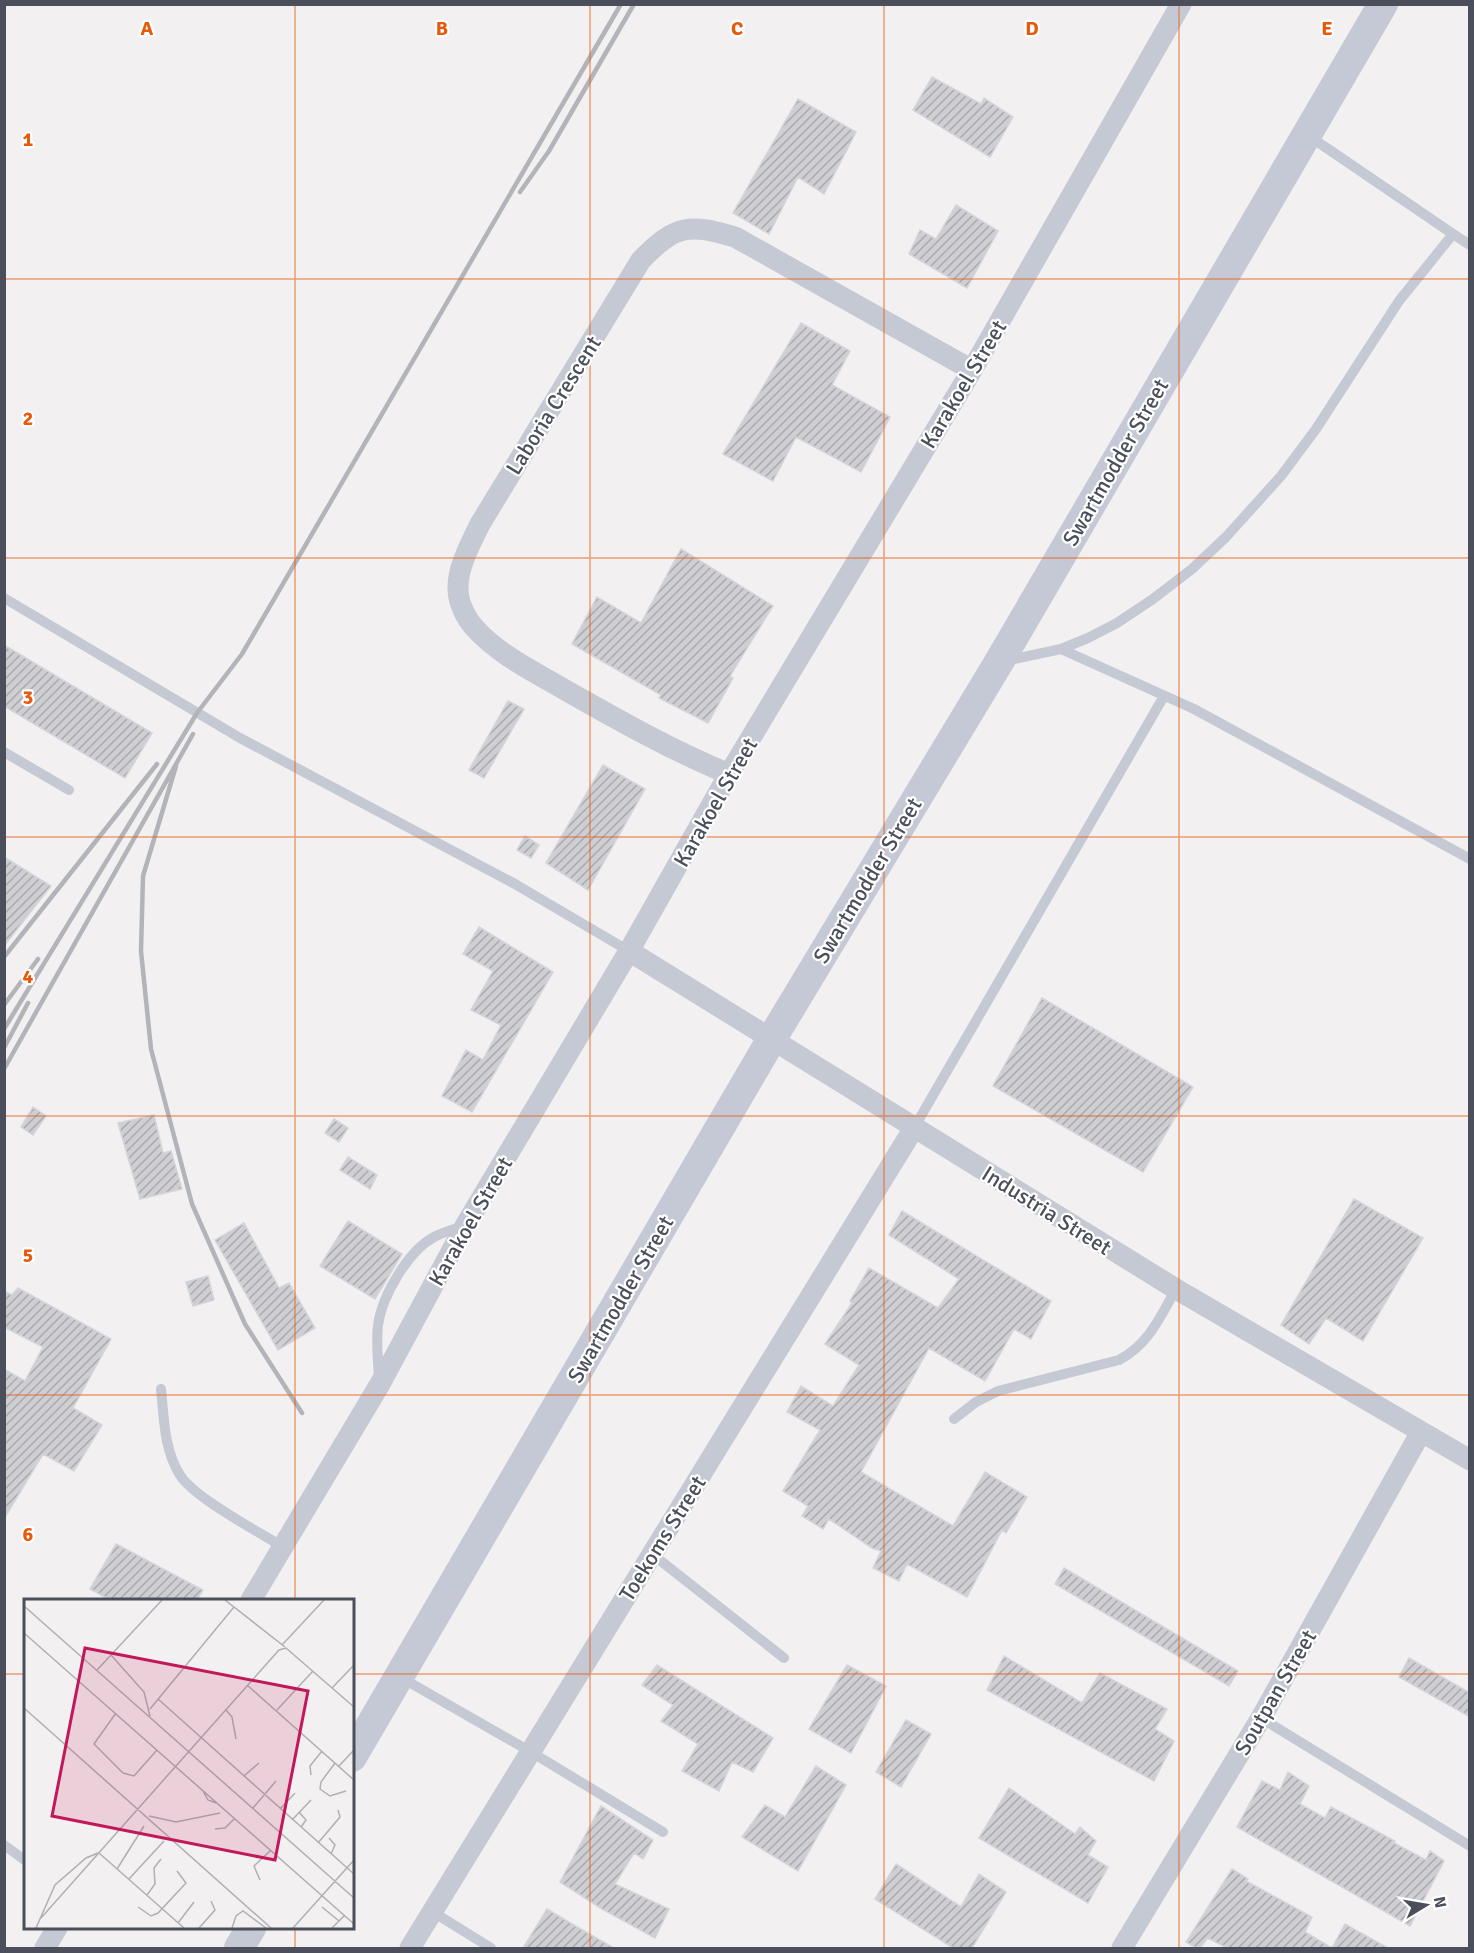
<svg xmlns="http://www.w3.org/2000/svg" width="1474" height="1953" font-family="Signika,sans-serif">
  <defs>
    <pattern id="building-hatch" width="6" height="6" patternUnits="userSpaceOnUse" patternTransform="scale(1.5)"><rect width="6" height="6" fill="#ceced3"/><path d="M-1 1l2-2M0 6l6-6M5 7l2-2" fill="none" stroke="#a9aaae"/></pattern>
  </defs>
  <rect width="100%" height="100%" fill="#f2f0f0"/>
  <!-- building -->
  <path fill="url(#building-hatch)" stroke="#d4d5da" stroke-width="1.5" d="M932,77L981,104L984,98L1013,117L990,157L913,110Z
    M798,99L856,132L824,194L798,177L769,234L733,213Z
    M956,205L998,231L967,288L909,254L920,230L936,239Z
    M801,323L850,351L832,385L890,417L861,472L796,437L773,481L723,454Z
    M681,549L773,606L730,676L733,678L708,723L659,698L661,695L572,644L597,597L641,623Z
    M4,645L152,733L125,778L4,706Z
    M508,701L524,709L484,778L469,770Z
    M603,765L645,789L588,890L546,863Z
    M525,836L539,845L531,858L517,850Z
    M4,857L51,886L4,946Z
    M479,927L553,972L472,1112L442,1096L466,1050L483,1060L501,1025L471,1010L493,971L463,954Z
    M1042,998L1193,1087L1143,1172L993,1086Z
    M33,1107L46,1116L33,1135L21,1127Z
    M154,1115L163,1153L171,1151L182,1189L140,1199L118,1123Z
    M334,1119L348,1128L339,1142L325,1133Z
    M348,1157L377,1175L370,1189L340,1170Z
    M1354,1199L1423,1238L1363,1341L1326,1318L1309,1344L1281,1325Z
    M902,1211L1051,1301L1031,1339L1014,1329L985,1381L929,1348L861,1472L953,1526L985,1472L1027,1497L1006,1533L1002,1530L967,1597L907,1564L899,1581L873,1568L881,1551L872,1548L829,1519L823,1529L802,1516L808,1506L783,1491L820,1430L787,1412L801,1386L833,1406L859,1365L825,1344L852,1303L850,1301L869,1268L938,1308L959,1279L889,1235Z
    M348,1221L402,1254L375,1299L320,1266Z
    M244,1223L279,1288L289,1283L315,1328L278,1350L215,1240Z
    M208,1276L214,1300L193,1306L186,1282Z
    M18,1288L111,1339L73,1408L102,1425L74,1471L43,1454L4,1519V1369L25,1381L43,1347L4,1327V1291L12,1295Z
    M116,1544L203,1590L197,1600H110L90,1589Z
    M1064,1568L1238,1671L1229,1686L1055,1584Z
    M1004,1656L1082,1703L1100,1673L1167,1709L1155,1729L1174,1741L1154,1781L987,1690Z
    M1409,1658L1470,1693V1717L1399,1677Z
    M657,1665L773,1738L753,1772L732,1762L719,1791L682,1771L698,1744L661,1721L673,1705L642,1685Z
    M847,1665L886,1686L851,1753L809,1729Z
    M906,1720L931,1734L901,1787L876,1772Z
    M816,1766L846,1785L798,1871L742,1837L765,1805L785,1817Z
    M1288,1772L1309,1786L1300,1804L1325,1818L1331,1807L1395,1841L1394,1843L1426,1860L1430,1851L1444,1861L1410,1926L1237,1827L1262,1781L1280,1790Z
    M1009,1788L1075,1834L1080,1827L1096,1841L1088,1855L1108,1867L1088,1903L979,1838Z
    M601,1806L653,1840L643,1859L634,1853L615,1884L669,1909L655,1938L602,1909L560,1882Z
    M896,1864L961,1907L979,1874L1006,1892L972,1948H953L875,1899Z
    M1232,1869L1248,1879L1246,1881L1312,1917L1305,1932L1332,1948L1345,1924L1388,1948H1227L1208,1938L1200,1948H1196L1186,1942Z
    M547,1909L572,1924L614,1948H523Z"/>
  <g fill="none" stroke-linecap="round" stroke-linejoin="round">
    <!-- service -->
    <path stroke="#c5c9d3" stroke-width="10" d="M1309,136L1453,234
      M4,598L240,738L515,884L629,951
      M1061,649L1194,709L1470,859
      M1005,661L1061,649L1088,638L1117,623L1153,599L1192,569L1226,537L1281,476L1316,429L1399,301L1453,234L1470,245
      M4,752L69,790
      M914,1128L1164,696
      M379,1377C378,1360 376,1342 378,1325C382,1296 408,1251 434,1237C443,1232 454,1229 464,1226
      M161,1389C164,1418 164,1450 180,1475C193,1497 259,1532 283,1547
      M954,1419L976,1402L998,1391L1119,1360C1149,1344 1160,1317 1176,1289
      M652,1554L784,1658
      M400,1677L531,1752L663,1832
      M1261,1718L1470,1846
      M4,1845L26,1861
      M433,1912L491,1948"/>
    <!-- minor -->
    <path stroke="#c5c9d3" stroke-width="21" d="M729,774C673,751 620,721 567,691C535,672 498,655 473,626C467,619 463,611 460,602C452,576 469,547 480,524L641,260C675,225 689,223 735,237L972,370
      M629,951L1176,1289L1470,1460
      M251,1600L380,1384L465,1226L629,951L729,774L972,370L1181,4
      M45,1948L57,1928
      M410,1948L914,1128
      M1122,1948L1261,1718L1421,1432"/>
    <!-- secondary -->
    <path stroke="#c5c9d6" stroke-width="30" d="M352,1757L771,1040L999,662L1383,4
      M239,1948L251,1928"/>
    <!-- rail -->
    <path stroke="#b3b4b9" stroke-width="4.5" d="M520,192L549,151L634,4
      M176,766L143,876L141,951L151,1049L192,1204L245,1324L302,1413
      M4,957L157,764
      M4,1005L38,959
      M4,1029L197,713L242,654L621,4
      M4,1048L28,1003
      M4,1069L193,734"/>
  </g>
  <!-- grid -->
  <path fill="none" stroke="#e8590c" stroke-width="1.5" stroke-opacity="0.55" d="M295,4V1600M590,4V1948M884,4V1948M1179,4V1948M4,279H1470M4,558H1470M4,837H1470M4,1116H1470M4,1395H1470M4,1674H26M352,1674H1470M295,1928V1948"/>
  <g text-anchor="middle" stroke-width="4.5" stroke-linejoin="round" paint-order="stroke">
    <!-- street labels -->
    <g font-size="22" fill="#4a4f5b" stroke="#fff">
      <text transform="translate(963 384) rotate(-59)" y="8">Karakoel Street</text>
      <text transform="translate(553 405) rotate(-58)" y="8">Laboria Crescent</text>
      <text transform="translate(1115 462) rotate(-60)" y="8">Swartmodder Street</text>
      <text transform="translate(715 802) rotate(-60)" y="8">Karakoel Street</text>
      <text transform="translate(867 880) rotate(-59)" y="8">Swartmodder Street</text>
      <text transform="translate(1047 1210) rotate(32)" y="8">Industria Street</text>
      <text transform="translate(470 1221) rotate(-60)" y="8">Karakoel Street</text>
      <text transform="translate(620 1299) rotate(-60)" y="8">Swartmodder Street</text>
      <text transform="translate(662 1538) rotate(-58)" y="8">Toekoms Street</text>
      <text transform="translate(1275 1692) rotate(-60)" y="8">Soutpan Street</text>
    </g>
  </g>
  <!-- overview -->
  <g transform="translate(24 1599)">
    <rect width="330" height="330" fill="#f2f0f0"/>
    <path fill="none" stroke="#afb0b4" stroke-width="1.5" d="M201,1L261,48M0,7L330,299M0,34L330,325M258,46L300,1M73,71L87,56M223,86L330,181M308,89L330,66M134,100L330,275M0,109L247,329M126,110L210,8M202,111L208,118L212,140M253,111L289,72M92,114L70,145L99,174L110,177L133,151M126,117L120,93L87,56L138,1M311,164L297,183L296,190L306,197L322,192M315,167L329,152M287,176L286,167L298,152M220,177L235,164M179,192L184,201L192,204M229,209L252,182M256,210L271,194M275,213L282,221L277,228M125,217L152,223L196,214M268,221L287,201M191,230L201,229L211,219M305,239L311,246L307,255M294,244L316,218L314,211M75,254L160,329M93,270L120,227M105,280L140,242M236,281L230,267L247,251M123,296L131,285L130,269L137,260M114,308L127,317L134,314L162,284L153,272M298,308L315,322M17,319L255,51L262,49L330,108M154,324L170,303M12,329L31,286L62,259L74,254M175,329L191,311L187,302M208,329L212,317L219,312L242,329M269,329L330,261M308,329L321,316"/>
    <path fill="#c2185b" fill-opacity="0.15" stroke="#c2185b" stroke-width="3" d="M61,49L284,92L251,261L28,217Z"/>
    <rect width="330" height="330" fill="none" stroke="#4a4f5b" stroke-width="3"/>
  </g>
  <g font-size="20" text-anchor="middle" font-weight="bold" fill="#e8590c" stroke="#fff" stroke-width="4.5" stroke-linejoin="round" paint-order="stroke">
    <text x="147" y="35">A</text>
    <text x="442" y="35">B</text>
    <text x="737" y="35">C</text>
    <text x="1032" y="35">D</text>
    <text x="1327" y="35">E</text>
    <text x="28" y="146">1</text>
    <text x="28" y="425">2</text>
    <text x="28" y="704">3</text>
    <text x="28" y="983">4</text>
    <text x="28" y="1262">5</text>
    <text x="28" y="1541">6</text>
  </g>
  <!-- border -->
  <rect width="1474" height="1953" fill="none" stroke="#4a4f5b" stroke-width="12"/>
  <!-- north arrow -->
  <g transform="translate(1426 1905) rotate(79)" stroke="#ffffff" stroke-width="4.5" paint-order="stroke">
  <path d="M0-4.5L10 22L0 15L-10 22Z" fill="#4a4f5b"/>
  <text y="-9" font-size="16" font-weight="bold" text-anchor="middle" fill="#4a4f5b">N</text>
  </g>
</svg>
